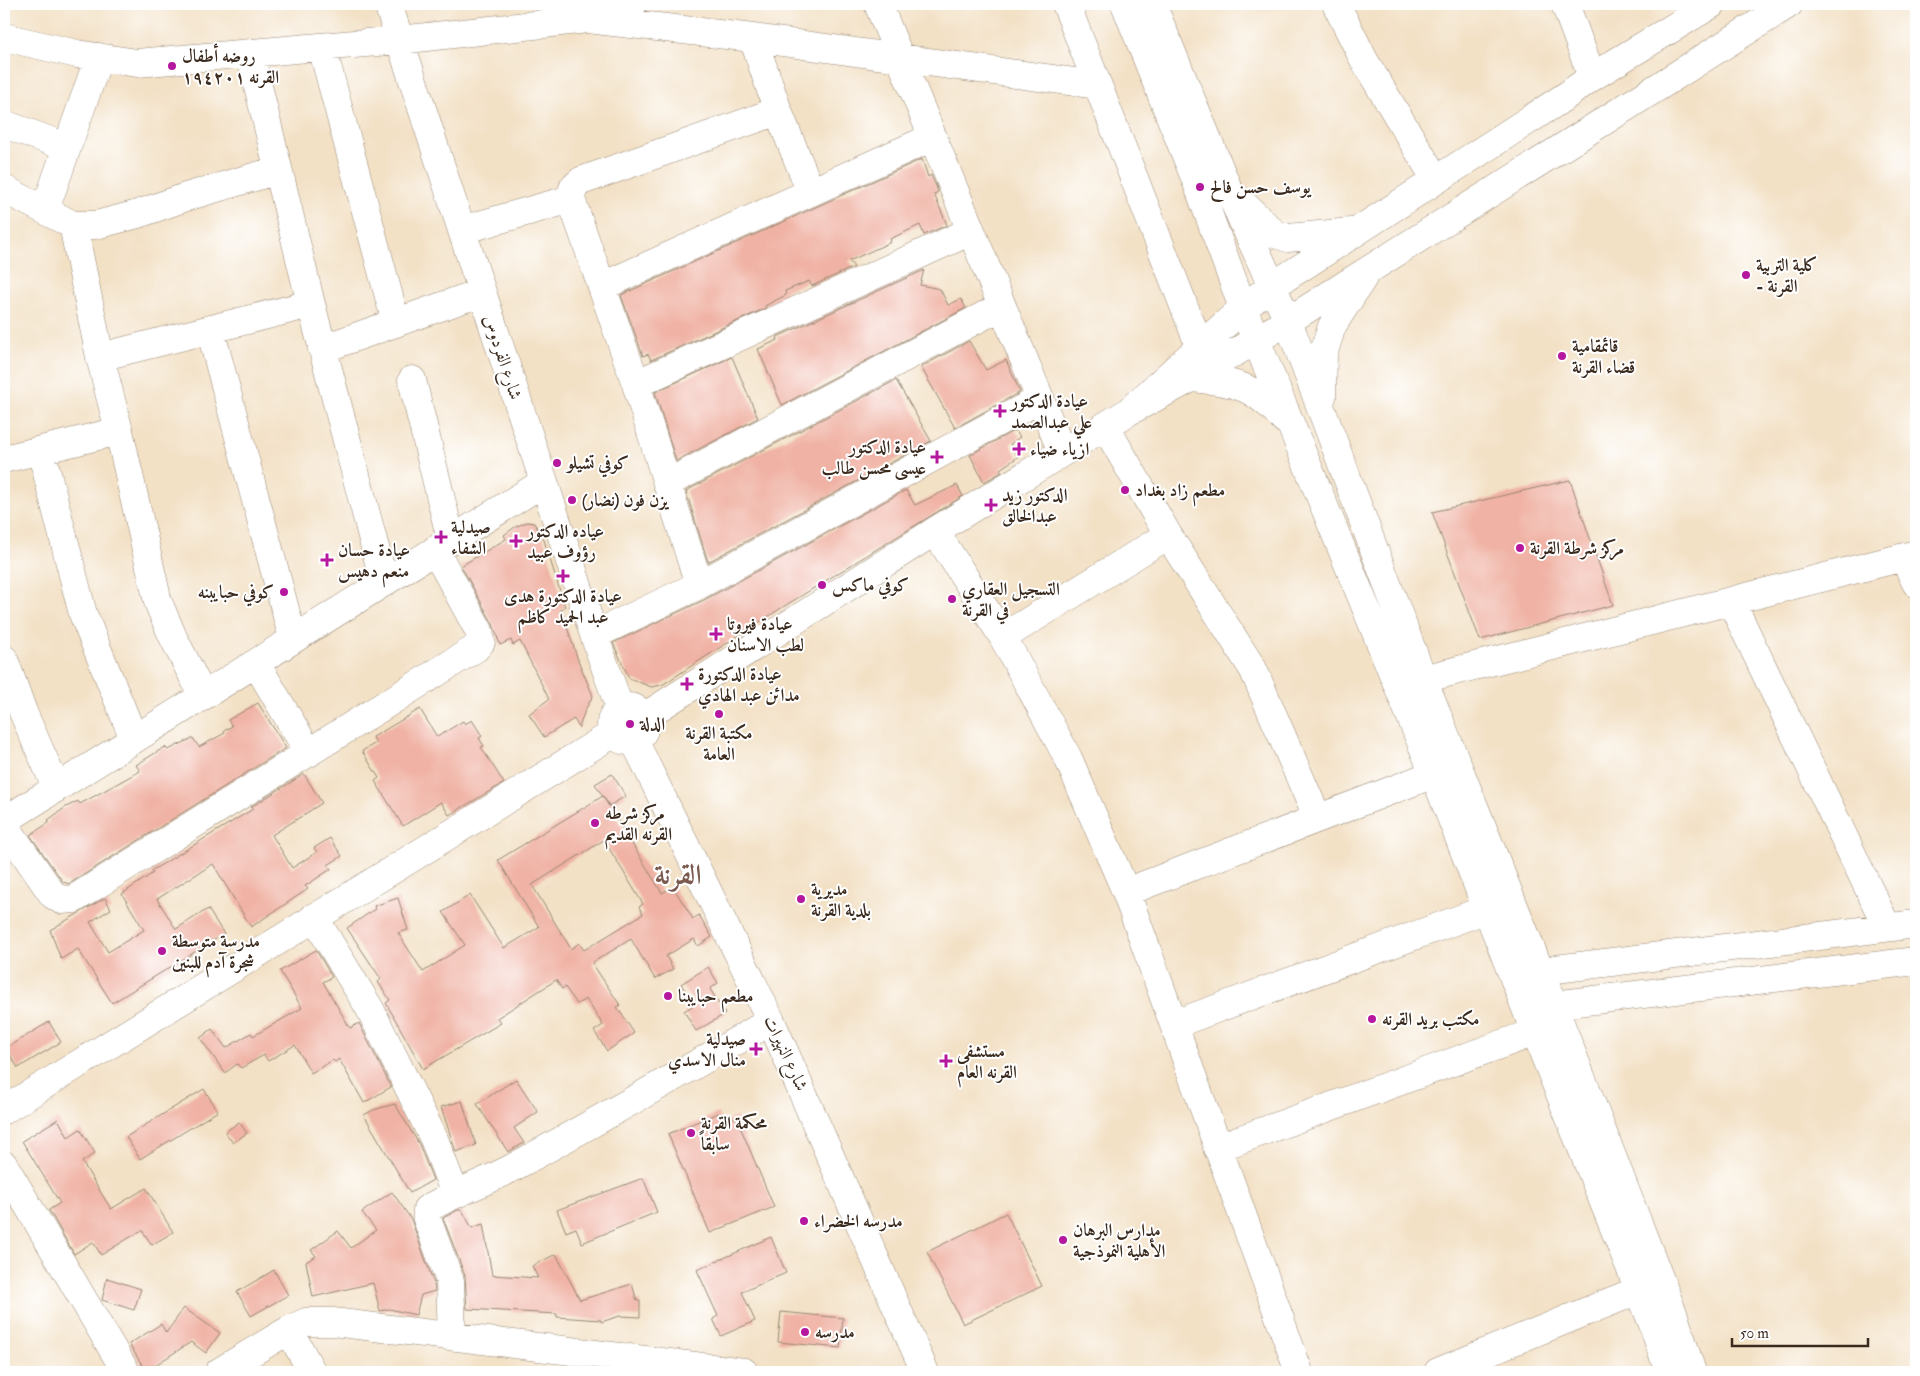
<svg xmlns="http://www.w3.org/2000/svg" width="1920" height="1376" font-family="'IM FELL Double Pica',Amiri,serif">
  <rect width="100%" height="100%" fill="#fff"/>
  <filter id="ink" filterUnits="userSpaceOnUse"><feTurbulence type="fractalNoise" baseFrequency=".02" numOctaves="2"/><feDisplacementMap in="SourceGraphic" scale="10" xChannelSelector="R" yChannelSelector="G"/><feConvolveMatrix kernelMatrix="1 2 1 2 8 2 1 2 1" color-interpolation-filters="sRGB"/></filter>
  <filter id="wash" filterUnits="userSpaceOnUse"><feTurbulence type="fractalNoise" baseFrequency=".0096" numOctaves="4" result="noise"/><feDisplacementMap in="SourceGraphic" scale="20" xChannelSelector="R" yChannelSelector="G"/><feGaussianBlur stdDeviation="1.12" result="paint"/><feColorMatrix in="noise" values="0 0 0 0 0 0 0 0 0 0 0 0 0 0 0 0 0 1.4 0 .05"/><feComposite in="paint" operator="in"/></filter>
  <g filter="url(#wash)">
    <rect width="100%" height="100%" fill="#f3e1c6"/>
    <g id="blocks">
      <!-- building -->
      <path fill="#f0b2a4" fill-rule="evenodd" d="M922,159L928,177L931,175L936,186L938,192L934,194L947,225L924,235L920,225L890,239L891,242L849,261L854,267L812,286L809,281L785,291L786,295L765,306L766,308L651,360L648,354L643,356L621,295Z
        M924,270L920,285L940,289L948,305L961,299L966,308L782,405L758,349L778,340L777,337Z
        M969,341L986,370L1006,360L1020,392L955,428L921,367Z
        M732,357L758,418L676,461L655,392Z
        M896,380L931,441L708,562L686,491Z
        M1015,430L1020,437L1010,444L1018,457L1000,469L1002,472L984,482L970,455Z
        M1570,480L1613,605L1480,640L1432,512Z
        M957,485L963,496L783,607L662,685L651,687L629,678L613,643L706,599L906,490L915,505Z
        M527,522L534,523L543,537L565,607L561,609L578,660L593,696L585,710L579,728L574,719L544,737L529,714L549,699L520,641L513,645L511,640L500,645L493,624L461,566L506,539L504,535L515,527Z
        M258,703L286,748L69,884L63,882L30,835L50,822L48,820L66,807L78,801L80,804L140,771L136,765L165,747L168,750L193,738L199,747L225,733L224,731L232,726L228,720Z
        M420,709L437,737L463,721L465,724L472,720L482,736L479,738L484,746L481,747L504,783L449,815L441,802L403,826L375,781L379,778L362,751L376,743L373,737Z
        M304,774L322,803L272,835L292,868L317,852L314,848L330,838L342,856L328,865L331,869L305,886L308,889L251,927L213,864L157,899L176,929L208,909L224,934L112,1003L78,949L61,959L50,930L105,898L111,909L90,922L108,952L144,930L122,894L153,873L151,871L253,809L251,807Z
        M612,774L626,796L609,806L595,784Z
        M603,796L662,893L673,887L693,919L699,915L712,937L698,946L694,939L666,956L673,969L655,979L631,939L592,963L620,1005L617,1007L634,1033L607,1051L594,1031L603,1025L586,999L577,1004L565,987L562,989L556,980L497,1018L501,1023L423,1069L386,1003L390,1000L378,982L381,979L347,928L375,909L374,906L398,898L408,930L398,933L423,972L465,945L443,912L470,895L504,948L539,927L498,860ZM604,840L643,904L639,907L643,914L584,950L579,943L571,949L532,885Z
        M316,950L332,977L323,982L350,1028L359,1023L391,1087L364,1103L339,1059L335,1062L333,1060L311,1073L295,1045L268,1061L264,1055L241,1068L237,1064L225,1073L200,1038L212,1029L226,1048L251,1033L253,1036L302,1008L280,971Z
        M708,967L718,983L710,989L725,1014L696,1031L684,1011L694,1005L681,984Z
        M49,1022L61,1042L18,1068L6,1048Z
        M516,1079L538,1112L514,1128L524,1143L508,1152L477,1104Z
        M204,1089L218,1111L140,1159L126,1137Z
        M462,1101L476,1145L456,1152L441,1107Z
        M395,1104L419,1144L433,1180L410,1193L364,1115L373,1110Z
        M718,1113L722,1123L736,1117L774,1207L710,1233L668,1134Z
        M58,1119L68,1137L80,1129L95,1153L82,1162L111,1209L146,1188L173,1232L152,1245L142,1230L101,1255L93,1242L74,1254L49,1210L60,1203L22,1141Z
        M239,1122L247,1133L233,1143L225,1132Z
        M643,1178L657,1212L582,1243L576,1228L566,1232L557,1210Z
        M392,1192L411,1219L434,1284L435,1291L421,1295L416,1315L389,1309L380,1311L373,1283L313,1297L306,1262L316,1256L311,1250L338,1231L351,1248L376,1230L362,1212Z
        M458,1210H462L472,1228L483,1224L492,1275L538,1278L532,1266L556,1254L580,1300L632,1284L637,1301H640V1317L620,1316L601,1322V1320L557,1317V1314L467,1309L465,1276L443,1218Z
        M1006,1213L1042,1286L963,1324L927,1252Z
        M771,1237L786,1273L742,1292L755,1321L721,1336L713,1319L718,1316L697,1270Z
        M274,1270L288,1295L251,1316L237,1292Z
        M107,1278L141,1289L134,1310L102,1300Z
        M184,1308L220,1333L206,1353L191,1342L146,1371L129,1344L161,1324L166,1333Z
        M781,1312L843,1318L840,1348L778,1342Z"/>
    </g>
  </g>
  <g filter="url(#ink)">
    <use href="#blocks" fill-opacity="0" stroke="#978672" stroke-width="1"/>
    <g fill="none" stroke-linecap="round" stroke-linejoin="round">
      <defs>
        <path id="minor" d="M388,4L594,635L620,709
          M878,4L1062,452
          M1066,4L1200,347
          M1336,4L1364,60L1436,180
          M1565,4L1592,77
          M596,20L753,38L1097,85
          M4,37L77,54L137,63L400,40L587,19L633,4
          M753,38L778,111L811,192
          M322,47L396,323
          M250,53L311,304L384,582
          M4,124L67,147
          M4,189L73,225H96L138,214L186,197L278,170
          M45,210L99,57
          M73,225L100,357L119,431L158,602L173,637L203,696
          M462,230L571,199
          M603,286L933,137
          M210,329L293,639
          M322,349L482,292
          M100,357L311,304
          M412,380L451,540
          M636,384L971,231
          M1105,426L1168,535L1253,669L1317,817
          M41,450L83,614L134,739
          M4,459L119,431
          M668,483L1002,306
          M935,531L1003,637L1068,758L1126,892L1299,1372
          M1904,558L1916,583
          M699,585L636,384L571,199L573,188L581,181L778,111
          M1731,601L1887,927
          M594,635L699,585L1040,399
          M1003,637L1168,535
          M4,659L23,712L56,787
          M256,663L309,753
          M1423,679L1916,554
          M634,740L771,1021L925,1372
          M4,821L544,482
          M4,824L53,895L61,900L74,899L476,648L481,642L479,631L435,550
          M1126,892L1434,774
          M314,917L370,1009L434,1139L455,1194
          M1540,971L1916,924
          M1553,1005L1916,961
          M1175,1024L1487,909
          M1217,1148L1535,1032
          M4,1165L126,1372
          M289,1330L312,1372
          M452,1336L450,1281L427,1219V1209C454,1193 484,1183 512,1168C599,1120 685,1071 771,1021
          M219,1372L289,1330L306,1322H333L744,1372
          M1438,1372L1639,1290"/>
        <path id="major" d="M1125,4L1197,183L1243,308L1434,774L1535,1032L1652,1322L1669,1372
          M1152,4L1229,191L1288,321L1423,679L1540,971L1673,1313L1692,1372
          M1712,4L1592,77L1566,96L1271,287L1243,308L1128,412L1192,378L1288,321L1789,4
          M1239,200L1275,234L1288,238L1351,232
          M1192,378C1239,383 1252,385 1285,420
          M1322,397L1323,355L1332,326L1363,278
          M611 724a17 17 0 1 1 34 0a17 17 0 1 1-34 0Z
          M644,717L935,531L1128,412
          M4,1110L614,733"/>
      </defs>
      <!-- minor casing -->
      <use href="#minor" stroke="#978672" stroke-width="29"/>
      <!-- major casing -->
      <use href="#major" stroke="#978672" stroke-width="29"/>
      <!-- minor -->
      <use href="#minor" stroke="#fff" stroke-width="28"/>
      <!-- major -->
      <use href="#major" stroke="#fff" stroke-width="28"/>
    </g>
  </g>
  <!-- markers -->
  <g fill="#b5179e" stroke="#fff" stroke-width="2">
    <circle cx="172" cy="66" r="5"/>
    <circle cx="1200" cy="187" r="5"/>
    <circle cx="1746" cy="275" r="5"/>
    <circle cx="1562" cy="356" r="5"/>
    <path d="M997.5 403.5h5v5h5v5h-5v5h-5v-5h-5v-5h5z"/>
    <path d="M1016.5 441.5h5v5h5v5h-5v5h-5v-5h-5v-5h5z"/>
    <path d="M934.5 449.5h5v5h5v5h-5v5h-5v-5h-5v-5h5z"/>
    <circle cx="557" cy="463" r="5"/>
    <circle cx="1125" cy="490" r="5"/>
    <circle cx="572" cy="500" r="5"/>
    <path d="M988.5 497.5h5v5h5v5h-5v5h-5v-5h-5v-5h5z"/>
    <path d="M438.5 529.5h5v5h5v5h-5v5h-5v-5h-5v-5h5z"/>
    <path d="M513.5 533.5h5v5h5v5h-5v5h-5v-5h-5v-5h5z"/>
    <circle cx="1520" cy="548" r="5"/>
    <path d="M324.5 552.5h5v5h5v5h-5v5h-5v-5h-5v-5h5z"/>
    <path d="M560.5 568.5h5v5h5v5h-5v5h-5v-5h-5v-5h5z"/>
    <circle cx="822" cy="585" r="5"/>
    <circle cx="284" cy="592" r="5"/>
    <circle cx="952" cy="599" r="5"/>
    <path d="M713.5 626.5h5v5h5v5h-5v5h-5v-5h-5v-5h5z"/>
    <path d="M684.5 676.5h5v5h5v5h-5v5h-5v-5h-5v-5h5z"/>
    <circle cx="719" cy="714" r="5"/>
    <circle cx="630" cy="724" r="5"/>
    <circle cx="595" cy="823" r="5"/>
    <circle cx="801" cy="899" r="5"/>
    <circle cx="162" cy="951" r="5"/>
    <circle cx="668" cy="996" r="5"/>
    <circle cx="1372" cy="1019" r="5"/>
    <path d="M753.5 1041.5h5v5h5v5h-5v5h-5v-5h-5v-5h5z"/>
    <path d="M943.5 1053.5h5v5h5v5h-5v5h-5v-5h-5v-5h5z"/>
    <circle cx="691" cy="1133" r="5"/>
    <circle cx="804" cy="1221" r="5"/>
    <circle cx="1063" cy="1240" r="5"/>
    <circle cx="805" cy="1332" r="5"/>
  </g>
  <g text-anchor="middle" stroke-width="4" stroke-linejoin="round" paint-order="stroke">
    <!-- poi labels -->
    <g font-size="18" font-weight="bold" fill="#3b2a1e" stroke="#fff" text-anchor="start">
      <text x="182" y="62">روضه أطفال<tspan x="182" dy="21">القرنه ١٩٤٢٠١</tspan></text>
      <text x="1210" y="193">يوسف حسن فالح</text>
      <text x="1756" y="271">كلية التربية<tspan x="1756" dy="21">- القرنة</tspan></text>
      <text x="1572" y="352">قائمقامية<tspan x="1572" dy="21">قضاء القرنة</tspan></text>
      <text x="1011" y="407">عيادة الدكتور<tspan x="1011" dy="21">علي عبدالصمد</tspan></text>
      <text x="926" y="453" text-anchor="end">عيادة الدكتور<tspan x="926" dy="21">عيسى محسن طالب</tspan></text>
      <text x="1030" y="455">ازياء ضياء</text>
      <text x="567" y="469">كوفي تشيلو</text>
      <text x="1135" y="496">مطعم زاد بغداد</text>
      <text x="1002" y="501">الدكتور زيد<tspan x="1002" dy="21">عبدالخالق</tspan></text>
      <text x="582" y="506">يزن فون (نضار)</text>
      <text x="451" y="533">صيدلية<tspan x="451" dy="21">الشفاء</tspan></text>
      <text x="527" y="537">عياده الدكتور<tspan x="527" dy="21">رؤوف عبيد</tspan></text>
      <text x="1530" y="554">مركز شرطة القرنة</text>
      <text x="338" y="556">عيادة حسان<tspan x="338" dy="21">منعم دهيس</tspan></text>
      <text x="832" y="591">كوفي ماكس</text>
      <text x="962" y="595">التسجيل العقاري<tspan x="962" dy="21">في القرنة</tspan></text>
      <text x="274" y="598" text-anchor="end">كوفي حبايبنه</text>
      <text x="563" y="602" text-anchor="middle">عيادة الدكتورة هدى<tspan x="563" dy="21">عبد الحميد كاظم</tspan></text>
      <text x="727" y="630">عيادة فيروتا<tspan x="727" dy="21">لطب الاسنان</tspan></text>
      <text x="698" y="680">عيادة الدكتورة<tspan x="698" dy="21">مدائن عبد الهادي</tspan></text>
      <text x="640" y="730">الدلة</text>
      <text x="719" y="739" text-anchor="middle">مكتبة القرنة<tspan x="719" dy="21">العامة</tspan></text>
      <text x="605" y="819">مركز شرطه<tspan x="605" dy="21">القرنه القديم</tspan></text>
      <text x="811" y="895">مديرية<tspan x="811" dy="21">بلدية القرنة</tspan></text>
      <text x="172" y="947">مدرسة متوسطة<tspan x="172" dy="21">شجرة آدم للبنين</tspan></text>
      <text x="678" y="1002">مطعم حبايبنا</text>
      <text x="1382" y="1025">مكتب بريد القرنه</text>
      <text x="746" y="1045" text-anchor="end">صيدلية<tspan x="746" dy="21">منال الاسدي</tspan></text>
      <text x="957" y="1057">مستشفى<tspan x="957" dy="21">القرنه العام</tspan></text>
      <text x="701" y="1129">محكمة القرنة<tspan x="701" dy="21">سابقاً</tspan></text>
      <text x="814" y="1227">مدرسه الخضراء</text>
      <text x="1073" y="1236">مدارس البرهان<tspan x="1073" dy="21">الأهلية النموذجية</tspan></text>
      <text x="815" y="1338">مدرسه</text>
    </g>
    <!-- street labels -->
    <g font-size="18" fill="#3b2a1e" stroke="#fff">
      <text transform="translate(503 357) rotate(72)" y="6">شارع الفردوس</text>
      <text transform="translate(786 1053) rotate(65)" y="6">شارع النهيرات</text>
    </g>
    <!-- town labels -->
    <g font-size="28" font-weight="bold" fill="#7a5a4d" stroke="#fff">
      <text x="678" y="884">القرنة</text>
    </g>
  </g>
  <!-- margin -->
  <rect width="1920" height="1376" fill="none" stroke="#fff" stroke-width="20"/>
  <!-- scale -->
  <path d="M1732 1338v8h136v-8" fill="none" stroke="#3b2a1e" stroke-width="2.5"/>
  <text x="1740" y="1338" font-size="15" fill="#3b2a1e" stroke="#ffffff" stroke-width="4" paint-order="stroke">50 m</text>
</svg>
